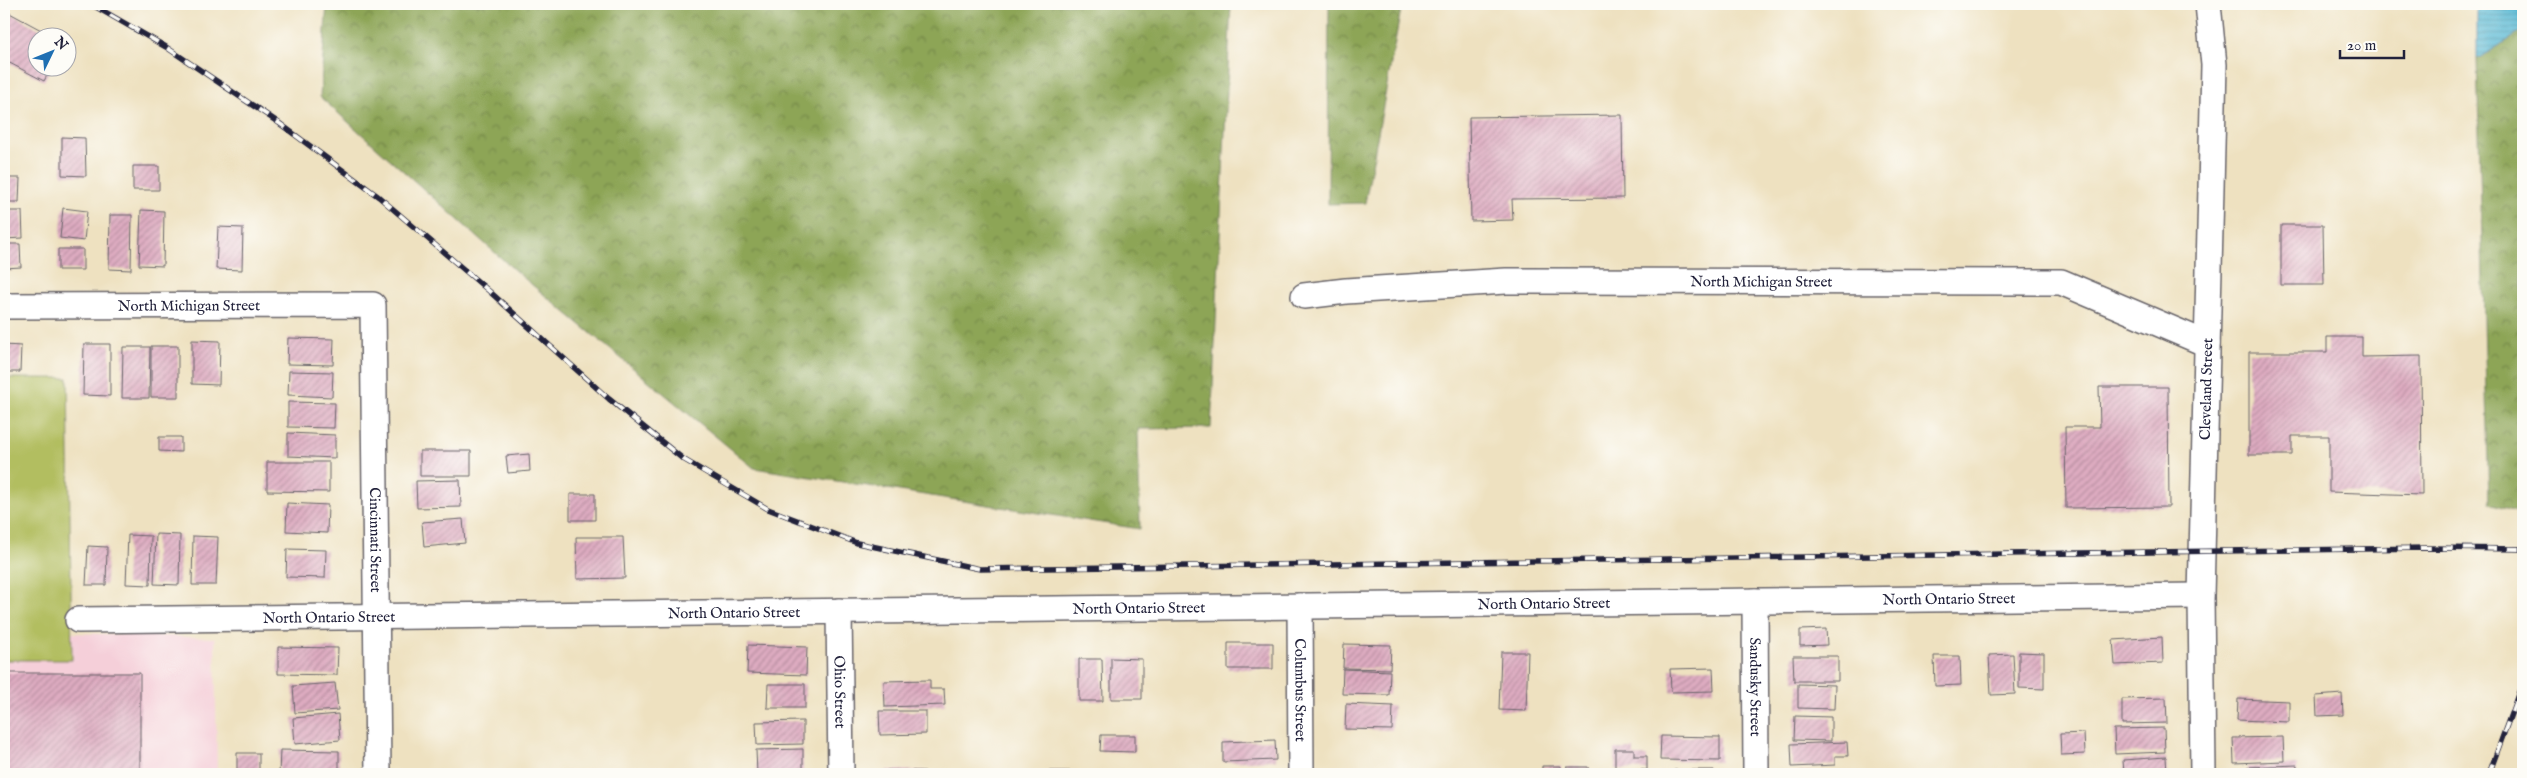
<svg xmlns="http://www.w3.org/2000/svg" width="2527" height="778" font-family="'IM FELL English',serif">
  <defs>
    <pattern id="forest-crowns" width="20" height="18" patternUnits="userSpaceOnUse" patternTransform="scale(1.25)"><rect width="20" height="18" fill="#8da556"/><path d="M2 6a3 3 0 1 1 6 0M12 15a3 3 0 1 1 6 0" fill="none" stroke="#738648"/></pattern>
    <pattern id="water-rules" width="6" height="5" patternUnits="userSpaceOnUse" patternTransform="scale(1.25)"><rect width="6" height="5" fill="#55b8d4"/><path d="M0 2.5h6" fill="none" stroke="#4695ad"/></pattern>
    <pattern id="building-hatch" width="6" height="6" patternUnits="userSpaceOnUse" patternTransform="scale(1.25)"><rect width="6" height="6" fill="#deacc1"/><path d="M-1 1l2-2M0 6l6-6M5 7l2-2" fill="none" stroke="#b48c9e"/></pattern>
  </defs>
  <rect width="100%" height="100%" fill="#fdfcf7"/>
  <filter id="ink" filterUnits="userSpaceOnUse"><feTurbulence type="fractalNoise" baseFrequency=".02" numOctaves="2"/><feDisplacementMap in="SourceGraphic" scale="10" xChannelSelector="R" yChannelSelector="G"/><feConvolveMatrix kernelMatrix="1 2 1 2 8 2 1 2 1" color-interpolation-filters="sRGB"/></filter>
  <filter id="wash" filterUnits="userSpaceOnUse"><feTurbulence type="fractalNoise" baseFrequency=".0096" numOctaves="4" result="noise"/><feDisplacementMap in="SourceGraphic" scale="20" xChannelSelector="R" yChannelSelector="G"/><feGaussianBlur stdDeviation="1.12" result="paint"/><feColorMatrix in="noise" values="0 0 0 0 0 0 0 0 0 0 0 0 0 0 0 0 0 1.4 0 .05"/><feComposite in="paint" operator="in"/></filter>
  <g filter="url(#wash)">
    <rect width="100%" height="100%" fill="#eee1c0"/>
    <!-- built -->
    <path fill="#f5cfd9" d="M4,379L72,633L215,638L217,774H4Z"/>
    <!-- forest -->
    <path fill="url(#forest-crowns)" stroke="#586448" d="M327,4H1231L1211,428L1138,429L1140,529L754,468L519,274L320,97Z
      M1329,4H1402L1365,203L1328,204Z
      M2523,31V513L2489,503L2477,59Z"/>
    <!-- park -->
    <path fill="#b2be60" stroke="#6a704e" d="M4,378H68L72,660H4Z"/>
    <!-- water -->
    <path fill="url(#water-rules)" stroke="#3c6d88" d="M2477,4H2523V31L2477,59Z"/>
    <g id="blocks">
      <!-- building -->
      <path fill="url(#building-hatch)" d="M4,10L56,38H38V68H51L44,81L4,60Z
        M1622,115L1623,198L1512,199L1513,220L1471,221L1469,117Z
        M62,137L85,138L86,176L62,175Z
        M133,166H159V190H133Z
        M4,178H20L19,202H4Z
        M63,208L87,211L84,241L60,238Z
        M141,210L164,211L163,266L139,265Z
        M4,211H22L23,238L4,239Z
        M110,215H132L131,270L109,269Z
        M2281,225H2323L2324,285H2281Z
        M218,227L243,228L242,270L216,269Z
        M4,244H20L21,267L4,268Z
        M58,249H83V270H58Z
        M2327,337H2362V357L2421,356L2422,495L2329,492V436H2292V455H2249V352H2327Z
        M288,338L334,339L333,365L287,364Z
        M192,340L220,341L219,385L192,384Z
        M84,344H110V396L83,395Z
        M4,345L21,346L20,372H4Z
        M151,346H178V397H151Z
        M123,347H150L149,398H122Z
        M289,371L333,372L332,397L288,395Z
        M2099,387H2168L2169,507L2066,508L2065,427H2100Z
        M288,402L335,403L334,428L288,427Z
        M288,433L335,435V458L288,456Z
        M159,437H181V452L159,451Z
        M420,451H471V476H420Z
        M529,454L530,471L508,473L506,456Z
        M267,462H329V492L267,491Z
        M460,480L461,507L417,508L416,481Z
        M570,494H595V520H570Z
        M287,503L328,505L327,533L286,531Z
        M463,519L465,543L424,547L422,522Z
        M156,534L180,535L179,585L154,584Z
        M128,535L151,536L150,585L126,584Z
        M193,536L218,537L216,585H192Z
        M576,537H623L625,578L577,579Z
        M88,546L107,547L106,585H86Z
        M287,549L326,550L325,578L286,577Z
        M1826,629L1827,645L1800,646V630Z
        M2162,637L2163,663L2115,665L2113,640Z
        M1228,643H1273V669H1228Z
        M1344,644L1391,645L1390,669L1343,668Z
        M748,645L807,647L806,675L747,673Z
        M278,647L338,648L337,675L278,674Z
        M1501,652H1528L1526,711L1499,710Z
        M2019,652L2044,653V689L2019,688Z
        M2013,654L2015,694L1991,695L1989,655Z
        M1793,656H1838V681H1794Z
        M1934,656H1960L1961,685L1935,686Z
        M1111,658L1142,659V699H1111Z
        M1079,659H1102L1103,701H1079Z
        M1713,668L1714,691L1671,692L1670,669Z
        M1343,669L1390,671L1389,695L1342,694Z
        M4,673H140V774H4Z
        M930,680V689H944L945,705L885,707L884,681Z
        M335,683L338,710L295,713L293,686Z
        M768,684H805V708H767Z
        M1798,684L1835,685L1834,709L1798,708Z
        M2342,694L2343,715L2317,716L2316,696Z
        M2166,698L2167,723L2122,724V699Z
        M2238,699L2289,701V722L2237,720Z
        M1346,704L1393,706L1392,730L1345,729Z
        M879,711H926V734L880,735Z
        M338,714L340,740L295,744L293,718Z
        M1795,716L1831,717V741L1794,740Z
        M803,721V744L757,745L756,722Z
        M2164,728L2165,752L2115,754L2114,729Z
        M2084,733L2085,754L2061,755L2060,734Z
        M1101,735H1135V752L1100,751Z
        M1661,736L1720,737V761L1660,760Z
        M2283,737L2284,761L2234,763L2233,738Z
        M1275,740L1276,760L1223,762V742Z
        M1847,742L1848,756H1835V765L1792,767L1791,744Z
        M803,749V773L757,774L756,750Z
        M1615,749H1634V756H1647V770L1615,769Z
        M280,750L339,751V774H279Z
        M237,753H259V774H237Z
        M2166,757L2167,774H2124L2123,760Z
        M2297,765V774H2247V767Z
        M1542,766H1561V774H1542Z
        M1567,767H1588L1589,774H1567Z
        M887,770L925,771V774H886Z
        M1674,770H1714V774H1674Z
        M1048,771H1070V774H1049Z
        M1833,771V774H1793V772Z"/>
    </g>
  </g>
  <g filter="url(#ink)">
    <use href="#blocks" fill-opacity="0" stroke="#69656a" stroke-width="1"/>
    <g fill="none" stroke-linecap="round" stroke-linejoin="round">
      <defs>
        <g id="minor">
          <path id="s1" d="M1304,296L1346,291L1506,281L2061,282L2207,344"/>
          <path id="s2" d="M4,306L373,305L378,774"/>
          <path id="s3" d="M1755,601L1756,774"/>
          <path id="s4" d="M1300,606L1301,774"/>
          <path id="s5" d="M839,611L841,774"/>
          <path id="s6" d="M78,620L2201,596"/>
          <path id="s7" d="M2203,774L2201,596L2214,65L2208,4"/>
        </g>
      </defs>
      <!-- minor casing -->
      <use href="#minor" stroke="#69656a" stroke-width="28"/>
      <!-- minor -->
      <use href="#minor" stroke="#fff" stroke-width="25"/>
      <defs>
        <path id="rail" d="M91,4L166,47L279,123L379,197L489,291L609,399L683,459L768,509L857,543L980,569L2427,548L2523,549
          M2489,774L2523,681"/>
      </defs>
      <!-- rail casing -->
      <use href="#rail" stroke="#22223b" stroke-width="5.5"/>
      <!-- rail -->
      <use href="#rail" stroke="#fdfcf7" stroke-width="4" stroke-dasharray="11" stroke-linecap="butt"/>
    </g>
  </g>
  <g text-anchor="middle" stroke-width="4" stroke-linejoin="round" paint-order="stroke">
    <!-- street labels -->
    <g font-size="15" fill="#22223b" stroke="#fdfcf7">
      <text dy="5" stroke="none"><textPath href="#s1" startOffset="458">North Michigan Street</textPath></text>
      <text dy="5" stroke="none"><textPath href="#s2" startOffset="185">North Michigan Street</textPath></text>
      <text dy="5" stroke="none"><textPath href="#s7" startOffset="385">Cleveland Street</textPath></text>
      <text dy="5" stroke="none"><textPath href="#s2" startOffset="604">Cincinnati Street</textPath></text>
      <text dy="5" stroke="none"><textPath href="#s6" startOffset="1871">North Ontario Street</textPath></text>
      <text dy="5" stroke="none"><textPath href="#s6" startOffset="1466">North Ontario Street</textPath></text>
      <text dy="5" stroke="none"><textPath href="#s6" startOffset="1061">North Ontario Street</textPath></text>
      <text dy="5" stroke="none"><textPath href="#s6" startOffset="656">North Ontario Street</textPath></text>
      <text dy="5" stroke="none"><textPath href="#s6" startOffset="251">North Ontario Street</textPath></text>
      <text dy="5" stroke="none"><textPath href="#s3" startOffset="86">Sandusky Street</textPath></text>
      <text dy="5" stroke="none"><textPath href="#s4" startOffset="84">Columbus Street</textPath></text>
      <text dy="5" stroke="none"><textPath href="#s5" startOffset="81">Ohio Street</textPath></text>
    </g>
  </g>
  <!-- margin -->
  <rect width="2527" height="778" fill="none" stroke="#fdfcf7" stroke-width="20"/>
  <!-- north arrow -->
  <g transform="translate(52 52) rotate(47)"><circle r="24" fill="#fdfcf7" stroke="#a5a5ac"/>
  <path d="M0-4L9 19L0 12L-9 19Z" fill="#1f6fb2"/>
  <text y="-8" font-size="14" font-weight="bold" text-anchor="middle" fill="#22223b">N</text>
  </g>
  <!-- scale -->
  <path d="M2340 50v8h64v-8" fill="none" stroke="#22223b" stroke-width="2.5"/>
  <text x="2347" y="50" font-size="15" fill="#22223b" stroke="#fdfcf7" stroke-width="4" paint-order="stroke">20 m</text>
</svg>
